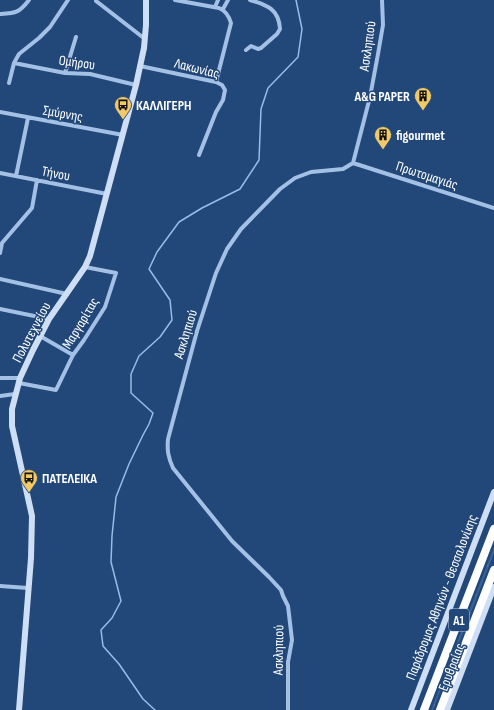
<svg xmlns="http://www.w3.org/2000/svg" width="494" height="710" font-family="'Sofia Sans Condensed',sans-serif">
  <defs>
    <pattern id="grass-tufts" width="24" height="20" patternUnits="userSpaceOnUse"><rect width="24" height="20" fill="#356298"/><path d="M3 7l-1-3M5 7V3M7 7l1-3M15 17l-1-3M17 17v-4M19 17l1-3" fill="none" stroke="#537aa7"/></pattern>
  </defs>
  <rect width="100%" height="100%" fill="#22487a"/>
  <!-- grass -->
  <path fill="url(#grass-tufts)" d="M494,547V553L433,710H431Z"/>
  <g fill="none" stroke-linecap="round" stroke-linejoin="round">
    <!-- stream -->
    <path stroke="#98bce6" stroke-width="1.5" d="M155,710L143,699L119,664L103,646L101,630L112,618L121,601L111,562L112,536L116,497L129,464L143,435L149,424L153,413L131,393V374L139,356L160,337L172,320L170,300L149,269L157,252L179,222L202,208L240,189L259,160L261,109L268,88L298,57L302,29L296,0"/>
    <!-- street -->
    <path stroke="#a4c1e5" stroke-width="4" d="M175,0L219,8C226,11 229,16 231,23L216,82
      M96,1L145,39
      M215,7L218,0
      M223,9L228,0
      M0,14C16,13 19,13 29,0
      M246,50L251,46L258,49L261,48L277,34L280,29C279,9 267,5 250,0
      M14,63L65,73L90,74L136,85
      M140,66L216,82L222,85L225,90L223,100L216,112L199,155
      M65,73L76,37
      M9,83L14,63L19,54L39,38L50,27L68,0
      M0,112L123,135
      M353,163L494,208
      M0,173L107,194
      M16,176L28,118
      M0,253L2,243L32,208L37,180
      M0,279L67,294
      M0,309L49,319
      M40,336L73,355
      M0,378H20
      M19,383L56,390L73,355L84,340L105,307L116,273L85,267
      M0,396L15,394
      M0,586L28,588
      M288,710V662L292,640L288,606L283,596L281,590L269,577L232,541L173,468C168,457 167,450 168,439L197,331L216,273L227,249L241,229L280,189L295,178L311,172L343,169L353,163L370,97L378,54L383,25L382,0"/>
    <!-- secondary -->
    <path stroke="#cddef5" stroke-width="6" d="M19,710L31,558L32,516L12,426V409L20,378L33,350L49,319L85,267L90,256L136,85L144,48L146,25V0
      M411,710L494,492
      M447,710L494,587"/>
    <!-- highway -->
    <path stroke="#fff" stroke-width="8" d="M424,710L494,529
      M440,710L494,570"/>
  </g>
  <!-- icons -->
  <defs>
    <symbol id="building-pin" viewBox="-11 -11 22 30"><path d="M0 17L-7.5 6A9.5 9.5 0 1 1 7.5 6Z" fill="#f1c966" stroke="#22487a"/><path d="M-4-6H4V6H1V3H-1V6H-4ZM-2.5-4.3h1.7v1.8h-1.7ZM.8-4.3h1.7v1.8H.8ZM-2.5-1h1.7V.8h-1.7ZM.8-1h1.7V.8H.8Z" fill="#111"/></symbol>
    <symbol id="bus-pin" viewBox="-11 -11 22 30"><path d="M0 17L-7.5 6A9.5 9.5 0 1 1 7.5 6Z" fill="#f1c966" stroke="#22487a"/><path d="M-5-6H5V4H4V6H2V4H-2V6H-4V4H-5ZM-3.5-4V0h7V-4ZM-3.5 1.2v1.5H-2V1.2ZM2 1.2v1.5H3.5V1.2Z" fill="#111"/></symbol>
  </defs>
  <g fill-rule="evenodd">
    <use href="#building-pin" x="413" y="86" width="20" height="27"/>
    <use href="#bus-pin" x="113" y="95" width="20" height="27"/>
    <use href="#building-pin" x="373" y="125" width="20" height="27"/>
    <use href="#bus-pin" x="19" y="468" width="20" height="27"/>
  </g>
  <g text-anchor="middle" stroke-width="3" stroke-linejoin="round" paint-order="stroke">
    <!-- shield labels -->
    <rect fill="#22487a" stroke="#bdc8d7" stroke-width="1" x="449" y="609" width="20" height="22" rx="3"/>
    <g font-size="13" font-weight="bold" fill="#fff">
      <text x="459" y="625">Α1</text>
    </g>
    <!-- street labels -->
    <g font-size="14" fill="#fff" stroke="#22487a">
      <text transform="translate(367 46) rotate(-82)" y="5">Ασκληπιού</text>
      <text transform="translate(77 62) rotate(8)" y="5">Ομήρου</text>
      <text transform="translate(197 68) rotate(14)" y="5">Λακωνίας</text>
      <text transform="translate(63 113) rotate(10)" y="5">Σμύρνης</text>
      <text transform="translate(56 173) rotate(11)" y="5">Τήνου</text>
      <text transform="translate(427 175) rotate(18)" y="5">Πρωτομαγιάς</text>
      <text transform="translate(80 323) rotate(-59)" y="5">Μαργαρίτας</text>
      <text transform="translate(31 332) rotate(-62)" y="5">Πολυτεχνείου</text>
      <text transform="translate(185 334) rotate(-73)" y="5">Ασκληπιού</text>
      <text transform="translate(441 597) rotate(-69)" y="5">Παράδρομος Αθηνών - Θεσσαλονίκης</text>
      <text transform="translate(278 650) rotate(-89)" y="5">Ασκληπιού</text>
      <text transform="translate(451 667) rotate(-69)" y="5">Ερυθραίας</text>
    </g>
    <!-- poi labels -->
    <g font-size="14" font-weight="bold" fill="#fff" stroke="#22487a" text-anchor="start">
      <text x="410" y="101" text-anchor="end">A&amp;G PAPER</text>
      <text x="136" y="110">ΚΑΛΛΙΓΕΡΗ</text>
      <text x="396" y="140">figourmet</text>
      <text x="42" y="483">ΠΑΤΕΛΕΙΚΑ</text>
    </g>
  </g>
</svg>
